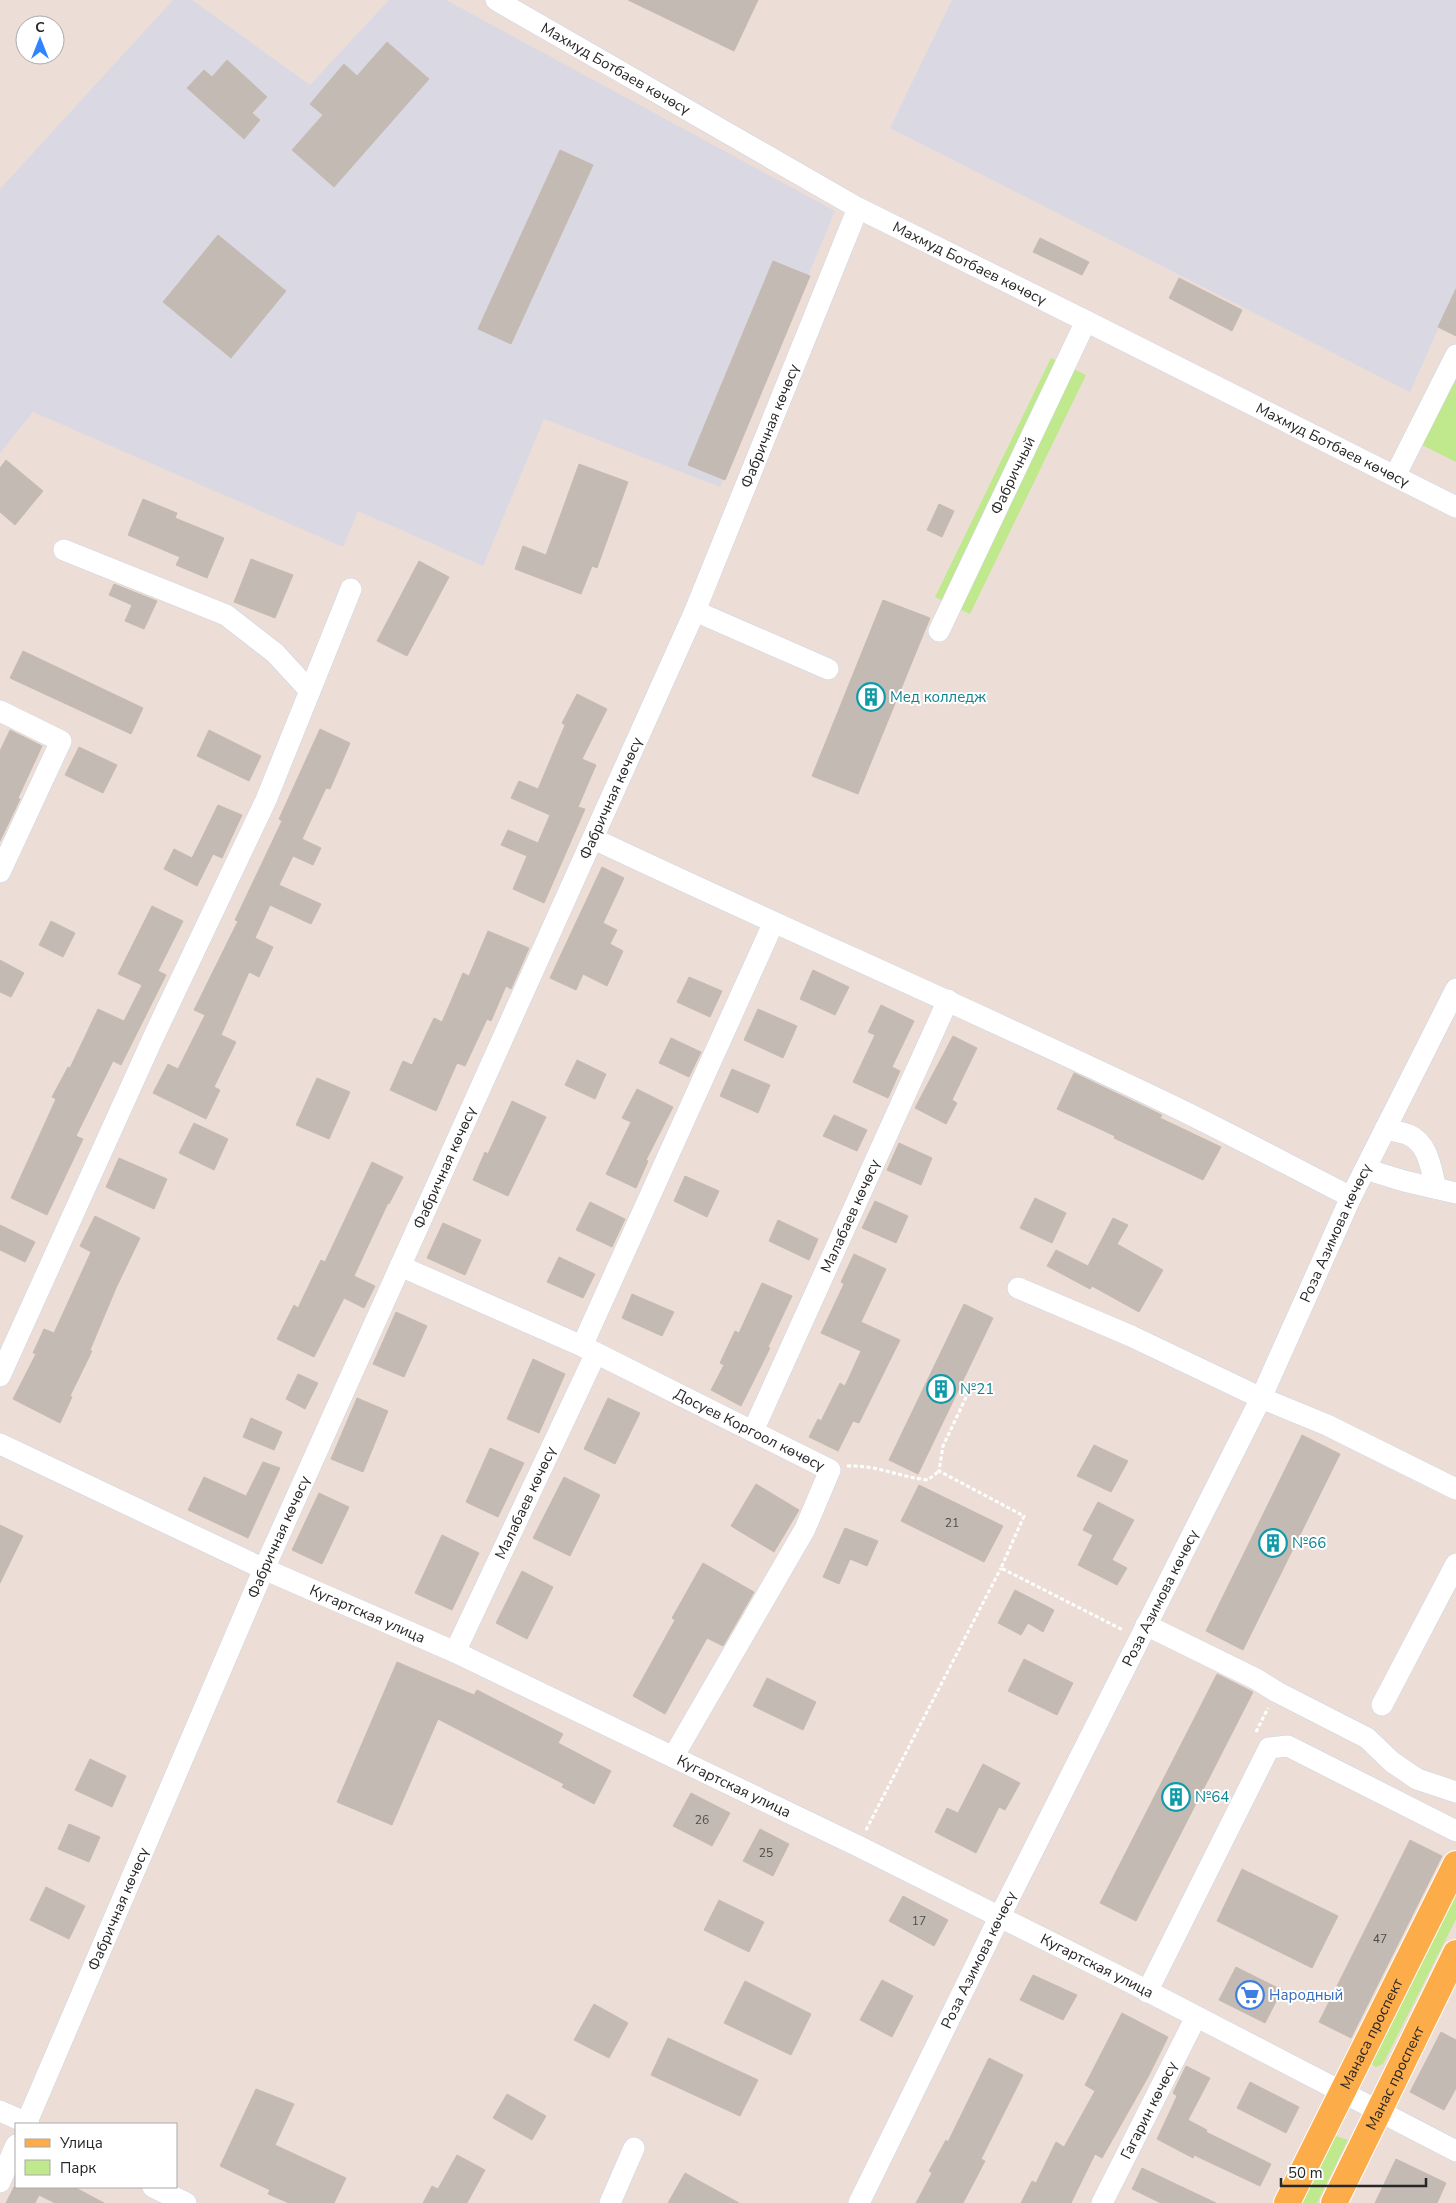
<svg xmlns="http://www.w3.org/2000/svg" width="1456" height="2203" font-family="'Nunito Sans',sans-serif">
  <rect width="100%" height="100%" fill="#ecded7"/>
  <!-- industrial -->
  <path fill="#d9d8e3" d="M173,0H192L310,85L389,0H446L835,211L720,487L544,419L483,566L358,511L343,547L33,412L0,453V189Z
    M952,0H1456V289L1410,392L890,128Z"/>
  <!-- green -->
  <path fill="#c0e88d" d="M1051,358L1086,375L970,614L935,597Z
    M1456,369V462L1420,444Z
    M1456,1886V1919L1383,2064L1376,2067L1371,2064L1369,2059Z
    M1333,2135L1348,2140L1317,2203H1299Z"/>
  <!-- building -->
  <path fill="#c2bab3" stroke="#c7bab1" d="M628,0H758L734,51Z
    M387,42L429,79L334,187L292,150L323,115L310,104L344,64L357,76Z
    M227,60L267,97L252,113L260,120L244,139L187,88L204,70L212,77Z
    M560,150L593,165L511,344L478,329Z
    M218,235L286,291L231,358L163,302Z
    M1040,238L1089,262L1082,275L1033,252Z
    M773,261L810,276L725,480L688,465Z
    M1179,278L1242,310L1232,331L1169,298Z
    M1456,289V336L1438,327Z
    M6,460L43,491L15,525L0,512V468Z
    M579,464L628,482L597,568L592,566L581,594L515,569L523,546L546,555Z
    M143,499L177,513L175,518L224,538L207,578L176,565L180,557L128,535Z
    M939,504L954,511L942,537L927,530Z
    M251,559L293,575L275,618L234,602Z
    M419,561L449,577L407,656L377,641Z
    M114,584L157,601L144,629L125,621L132,605L109,595Z
    M883,600L930,618L858,794L812,776Z
    M23,651L143,708L131,734L10,678Z
    M577,694L607,709L582,759L596,765L578,807L585,809L544,903L513,889L527,856L501,845L508,830L538,843L550,815L511,798L519,781L538,789L565,725L562,723Z
    M320,729L350,743L330,789L326,788L302,839L321,848L313,865L293,856L279,885L321,904L311,924L270,905L255,938L273,947L259,977L249,972L221,1035L236,1042L214,1087L220,1090L206,1119L153,1093L168,1064L178,1069L205,1015L194,1010L238,921L235,920L282,821L279,819Z
    M10,730L42,746L18,798L20,799L0,841V751Z
    M209,730L261,756L249,781L197,756Z
    M79,747L117,765L103,793L65,775Z
    M218,805L242,815L222,858L213,854L197,886L164,869L174,849L192,858Z
    M602,867L624,878L603,923L617,930L610,944L623,951L607,986L583,974L576,990L550,978Z
    M152,906L183,921L158,971L166,975L121,1065L113,1061L76,1136L83,1139L47,1215L11,1198L56,1099L52,1097L68,1067L70,1068L98,1009L124,1021L142,985L118,974Z
    M51,921L75,933L63,957L39,945Z
    M488,931L529,948L511,989L506,986L491,1021L487,1019L465,1066L457,1063L436,1111L390,1090L403,1061L412,1065L434,1018L442,1022L463,973L469,976Z
    M0,960L24,973L11,997L0,992Z
    M813,970L849,987L835,1015L800,999Z
    M689,977L722,991L710,1017L677,1002Z
    M881,1005L914,1021L892,1067L900,1071L888,1098L853,1082L875,1035L868,1032Z
    M758,1009L797,1026L783,1058L744,1040Z
    M953,1036L977,1048L952,1100L957,1103L946,1124L915,1108Z
    M671,1038L701,1052L689,1077L659,1063Z
    M577,1060L606,1074L595,1099L565,1085Z
    M732,1069L770,1085L758,1113L720,1096Z
    M1074,1073L1162,1115L1160,1118L1221,1147L1203,1180L1114,1138L1115,1136L1057,1109Z
    M317,1078L350,1092L329,1139L296,1125Z
    M637,1089L673,1107L646,1160L648,1161L636,1188L606,1174L631,1122L622,1118Z
    M512,1101L546,1117L508,1196L473,1180L485,1152L488,1154Z
    M834,1115L867,1130L857,1151L823,1136Z
    M194,1123L228,1139L214,1170L179,1153Z
    M899,1143L932,1158L921,1185L887,1170Z
    M119,1158L167,1179L154,1209L106,1187Z
    M372,1162L403,1177L389,1204L388,1203L354,1276L375,1286L364,1308L344,1298L314,1357L277,1339L294,1305L298,1308L321,1260L325,1262Z
    M685,1176L719,1191L707,1217L674,1201Z
    M1035,1198L1066,1213L1052,1243L1020,1228Z
    M875,1201L908,1216L896,1243L862,1228Z
    M590,1202L625,1219L612,1247L576,1230Z
    M95,1216L140,1238L116,1288L90,1350L92,1351L70,1396L72,1397L60,1423L13,1399L36,1354L33,1353L44,1329L54,1333L91,1252L80,1246Z
    M1113,1218L1128,1225L1117,1244L1163,1270L1139,1312L1092,1286L1090,1289L1047,1266L1056,1250L1088,1266Z
    M778,1220L818,1239L809,1260L769,1241Z
    M443,1223L481,1240L465,1275L427,1258Z
    M0,1225L35,1242L25,1262L0,1250Z
    M854,1254L886,1269L861,1322L900,1340L859,1423L853,1421L838,1451L809,1437L818,1419L821,1421L840,1383L845,1386L861,1351L821,1333L844,1284L841,1282Z
    M559,1257L595,1274L583,1298L547,1282Z
    M762,1283L792,1296L768,1347L770,1348L741,1406L711,1390L724,1365L720,1363L735,1331L739,1333Z
    M632,1294L674,1312L662,1336L622,1318Z
    M964,1304L993,1318L918,1474L889,1460Z
    M396,1312L427,1326L404,1377L373,1364Z
    M533,1359L565,1374L539,1433L507,1419Z
    M298,1374L318,1383L305,1409L286,1399Z
    M357,1398L388,1411L363,1472L331,1459Z
    M608,1398L640,1413L615,1464L584,1449Z
    M251,1418L282,1432L274,1450L243,1437Z
    M1302,1435L1340,1454L1243,1650L1206,1631Z
    M1094,1445L1128,1461L1111,1492L1077,1476Z
    M490,1448L524,1463L498,1517L466,1502Z
    M263,1462L280,1468L248,1538L188,1510L204,1477L246,1496Z
    M564,1477L600,1495L570,1556L533,1538Z
    M756,1484L799,1510L774,1552L731,1526Z
    M919,1485L1003,1526L984,1562L901,1521Z
    M319,1493L349,1507L322,1564L292,1550Z
    M1098,1502L1134,1520L1112,1560L1127,1568L1117,1585L1078,1565L1093,1535L1083,1530Z
    M0,1525L23,1536L0,1583Z
    M845,1528L878,1541L867,1566L850,1559L839,1584L823,1577Z
    M442,1535L479,1553L452,1610L415,1593Z
    M703,1563L754,1592L723,1646L707,1638L665,1714L633,1696L675,1620L672,1618Z
    M522,1571L553,1587L527,1639L496,1623Z
    M1015,1590L1054,1610L1043,1632L1028,1623L1021,1635L998,1623Z
    M1024,1659L1073,1683L1057,1715L1008,1691Z
    M397,1662L474,1695L477,1690L563,1734L558,1743L611,1771L594,1804L562,1787L564,1784L438,1719L392,1825L337,1802Z
    M1217,1674L1253,1692L1136,1921L1100,1903Z
    M767,1678L816,1702L803,1730L753,1706Z
    M90,1759L126,1776L112,1807L75,1790Z
    M983,1764L1020,1783L1005,1810L999,1807L976,1853L935,1832L947,1808L958,1813Z
    M691,1793L730,1813L712,1846L673,1826Z
    M69,1824L100,1837L89,1862L58,1849Z
    M760,1829L789,1844L773,1876L743,1861Z
    M1410,1840L1442,1856L1351,2038L1319,2022Z
    M1242,1869L1338,1916L1312,1968L1217,1921Z
    M46,1887L85,1906L69,1939L30,1920Z
    M903,1896L948,1920L934,1946L889,1921Z
    M719,1900L764,1922L749,1952L704,1930Z
    M1236,1967L1282,1990L1265,2023L1219,2000Z
    M1033,1975L1077,1995L1063,2020L1020,2000Z
    M882,1980L913,1996L892,2037L860,2020Z
    M745,1981L811,2014L791,2055L724,2023Z
    M594,2004L628,2023L609,2058L574,2040Z
    M1122,2013L1168,2037L1148,2077L1102,2158L1095,2154L1071,2203H1021L1032,2181L1036,2183L1056,2142L1064,2147L1095,2091L1085,2085Z
    M1441,2032L1456,2040V2088L1444,2110L1410,2092Z
    M668,2038L758,2080L740,2116L651,2075Z
    M989,2058L1023,2075L981,2159L985,2161L963,2203H916L932,2173L929,2171L946,2140L948,2142Z
    M1186,2066L1210,2078L1188,2120L1207,2130L1206,2132L1271,2164L1260,2186L1194,2155L1193,2158L1157,2139L1177,2096L1173,2093Z
    M1250,2082L1299,2107L1286,2133L1237,2108Z
    M256,2089L294,2104L275,2145L346,2178L334,2203H289L268,2194L270,2190L220,2166Z
    M507,2094L546,2116L532,2140L493,2118Z
    M457,2155L485,2170L467,2203H423L432,2186L438,2189Z
    M1396,2159L1446,2183L1437,2203H1375Z
    M1142,2168L1216,2203H1161L1132,2189Z
    M685,2173L739,2203H668Z
    M14,2187H74L104,2203H55L39,2195L35,2203H6Z"/>
  <g fill="none" stroke-linecap="round" stroke-linejoin="round">
    <defs>
      <g id="minor">
        <path id="s1" d="M496,0L858,208L1086,321L1456,507"/>
        <path d="M1395,476L1456,355"/>
        <path d="M64,550L226,615L275,653L310,691"/>
        <path d="M695,611L828,669"/>
        <path id="s2" d="M939,631L1086,321"/>
        <path d="M0,711L61,741L0,872"/>
        <path d="M594,839C780,927 970,1009 1156,1098C1222,1129 1286,1164 1351,1197"/>
        <path d="M1385,1129C1393,1131 1402,1132 1409,1135C1429,1144 1431,1170 1436,1188"/>
        <path d="M1365,1169L1404,1181L1456,1193"/>
        <path id="s3" d="M400,1266L582,1346L830,1470L805,1529L673,1757"/>
        <path d="M1018,1288L1131,1336L1261,1398L1327,1425L1456,1489"/>
        <path d="M582,1346L773,924"/>
        <path d="M0,1376L153,1038L266,800L351,589"/>
        <path id="s4" d="M753,1431L948,1000"/>
        <path id="s5" d="M0,1444L264,1569L455,1652L858,1846L1128,1981L1456,2151"/>
        <path d="M1146,1625L1256,1679L1277,1692L1367,1738L1392,1762L1417,1779L1456,1792"/>
        <path id="s6" d="M455,1652L596,1353"/>
        <path d="M1382,1705L1456,1564"/>
        <path d="M1147,1992L1269,1748L1288,1746L1456,1831"/>
        <path d="M0,2111L29,2124"/>
        <path id="s7" d="M26,2124L264,1569L695,611L858,208"/>
        <path d="M0,2182L16,2145"/>
        <path d="M153,2187L186,2203"/>
        <path d="M610,2203L634,2148"/>
        <path id="s8" d="M859,2203L999,1918L1261,1398L1351,1197L1456,989"/>
        <path id="s9" d="M1102,2203L1196,2017"/>
      </g>
      <g id="major">
        <path id="s10" d="M1287,2203L1456,1864"/>
        <path id="s11" d="M1334,2203L1456,1953"/>
      </g>
    </defs>
    <!-- minor casing -->
    <use href="#minor" stroke="#ccd5e2" stroke-width="22"/>
    <!-- major casing -->
    <use href="#major" stroke="#fff" stroke-width="28"/>
    <!-- path -->
    <path stroke="#fff" stroke-width="3" stroke-dasharray="4 2.5" stroke-linecap="butt" d="M969,1391L943,1446L939,1471L1024,1516L1001,1568L1123,1630
      M847,1466C878,1465 899,1477 928,1480L939,1471
      M1256,1732L1268,1708
      M866,1830L1001,1568"/>
    <!-- minor -->
    <use href="#minor" stroke="#fff" stroke-width="21"/>
    <!-- major -->
    <use href="#major" stroke="#fdac4a" stroke-width="26"/>
  </g>
  <!-- icons -->
  <defs>
    <symbol id="building-ring" viewBox="-11 -11 22 22"><circle r="9.5" fill="#fff" stroke="#0f9aa8" stroke-width="1.5"/><path d="M-4-6H4V6H1V3H-1V6H-4ZM-2.5-4.3h1.7v1.8h-1.7ZM.8-4.3h1.7v1.8H.8ZM-2.5-1h1.7V.8h-1.7ZM.8-1h1.7V.8H.8Z" fill="#0f9aa8"/></symbol>
    <symbol id="supermarket-ring" viewBox="-11 -11 22 22"><circle r="9.5" fill="#fff" stroke="#3f7fe0" stroke-width="1.5"/><path d="M-6-5.5h2.5l.6 2H6L4.5 2H-2.5L-4.4-4H-6ZM-1.5 3.2a1.3 1.3 0 1 0 .1 0ZM3 3.2a1.3 1.3 0 1 0 .1 0Z" fill="#3f7fe0"/></symbol>
  </defs>
  <g fill-rule="evenodd">
    <use href="#building-ring" x="855" y="681" width="32" height="32"/>
    <use href="#building-ring" x="925" y="1373" width="32" height="32"/>
    <use href="#building-ring" x="1257" y="1527" width="32" height="32"/>
    <use href="#building-ring" x="1160" y="1781" width="32" height="32"/>
    <use href="#supermarket-ring" x="1234" y="1979" width="32" height="32"/>
  </g>
  <g text-anchor="middle" stroke-width="4" stroke-linejoin="round" paint-order="stroke">
    <!-- number labels -->
    <g font-size="12" fill="#4e4c4a">
      <text x="952" y="1527">21</text>
      <text x="702" y="1824">26</text>
      <text x="766" y="1857">25</text>
      <text x="919" y="1925">17</text>
      <text x="1380" y="1943">47</text>
    </g>
    <!-- street labels -->
    <g font-size="15" fill="#272727" stroke="#fff">
      <text dy="5" stroke="none"><textPath href="#s1" startOffset="138">Махмуд Ботбаев көчөсү</textPath></text>
      <text dy="5" stroke="none"><textPath href="#s1" startOffset="542">Махмуд Ботбаев көчөсү</textPath></text>
      <text dy="5" stroke="none"><textPath href="#s7" startOffset="1854">Фабричная көчөсү</textPath></text>
      <text dy="5" stroke="none"><textPath href="#s1" startOffset="948">Махмуд Ботбаев көчөсү</textPath></text>
      <text dy="5" stroke="none"><textPath href="#s2" startOffset="172">Фабричный</textPath></text>
      <text dy="5" stroke="none"><textPath href="#s7" startOffset="1449">Фабричная көчөсү</textPath></text>
      <text dy="5" stroke="none"><textPath href="#s7" startOffset="1044">Фабричная көчөсү</textPath></text>
      <text dy="5" stroke="none"><textPath href="#s4" startOffset="236">Малабаев көчөсү</textPath></text>
      <text dy="5" stroke="none"><textPath href="#s8" startOffset="1081">Роза Азимова көчөсү</textPath></text>
      <text dy="5" stroke="none"><textPath href="#s3" startOffset="386">Досуев Коргоол көчөсү</textPath></text>
      <text dy="5" stroke="none"><textPath href="#s6" startOffset="165">Малабаев көчөсү</textPath></text>
      <text dy="5" stroke="none"><textPath href="#s7" startOffset="639">Фабричная көчөсү</textPath></text>
      <text dy="5" stroke="none"><textPath href="#s8" startOffset="676">Роза Азимова көчөсү</textPath></text>
      <text dy="5" stroke="none"><textPath href="#s5" startOffset="405">Кугартская улица</textPath></text>
      <text dy="5" stroke="none"><textPath href="#s5" startOffset="810">Кугартская улица</textPath></text>
      <text dy="5" stroke="none"><textPath href="#s7" startOffset="234">Фабричная көчөсү</textPath></text>
      <text dy="5" stroke="none"><textPath href="#s8" startOffset="271">Роза Азимова көчөсү</textPath></text>
      <text dy="5" stroke="none"><textPath href="#s5" startOffset="1215">Кугартская улица</textPath></text>
      <text dy="5" stroke="none"><textPath href="#s10" startOffset="189">Манаса проспект</textPath></text>
      <text dy="5" stroke="none"><textPath href="#s11" startOffset="139">Манас проспект</textPath></text>
      <text dy="5" stroke="none"><textPath href="#s9" startOffset="104">Гагарин көчөсү</textPath></text>
    </g>
    <!-- culture labels -->
    <g font-size="15" fill="#0d838f" stroke="#fff" text-anchor="start">
      <text x="890" y="702">Мед колледж</text>
      <text x="960" y="1394">№21</text>
      <text x="1292" y="1548">№66</text>
      <text x="1195" y="1802">№64</text>
    </g>
    <!-- shop labels -->
    <g font-size="15" fill="#366cbe" stroke="#fff" text-anchor="start">
      <text x="1269" y="2000">Народный</text>
    </g>
  </g>
  <!-- legend -->
  <rect x="15" y="2123" width="162" height="65" fill="#ffffff" stroke="#a9a9a9"/>
  <rect x="25" y="2139" width="25" height="8" fill="#fdac4a" stroke="#a9a9a9"/>
  <text x="60" y="2148" font-size="15" fill="#272727">Улица</text>
  <rect x="25" y="2160" width="25" height="15" fill="#c0e88d" stroke="#a9a9a9"/>
  <text x="60" y="2173" font-size="15" fill="#272727">Парк</text>
  <!-- north arrow -->
  <g transform="translate(40 40)"><circle r="24" fill="#ffffff" stroke="#a9a9a9"/>
  <path d="M0-4L9 19L0 12L-9 19Z" fill="#3084ff"/>
  <text y="-8" font-size="14" font-weight="bold" text-anchor="middle" fill="#272727">С</text>
  </g>
  <!-- scale -->
  <path d="M1281 2178v8h145v-8" fill="none" stroke="#272727" stroke-width="2.5"/>
  <text x="1288" y="2178" font-size="15" fill="#272727" stroke="#ffffff" stroke-width="4" paint-order="stroke">50 m</text>
</svg>
